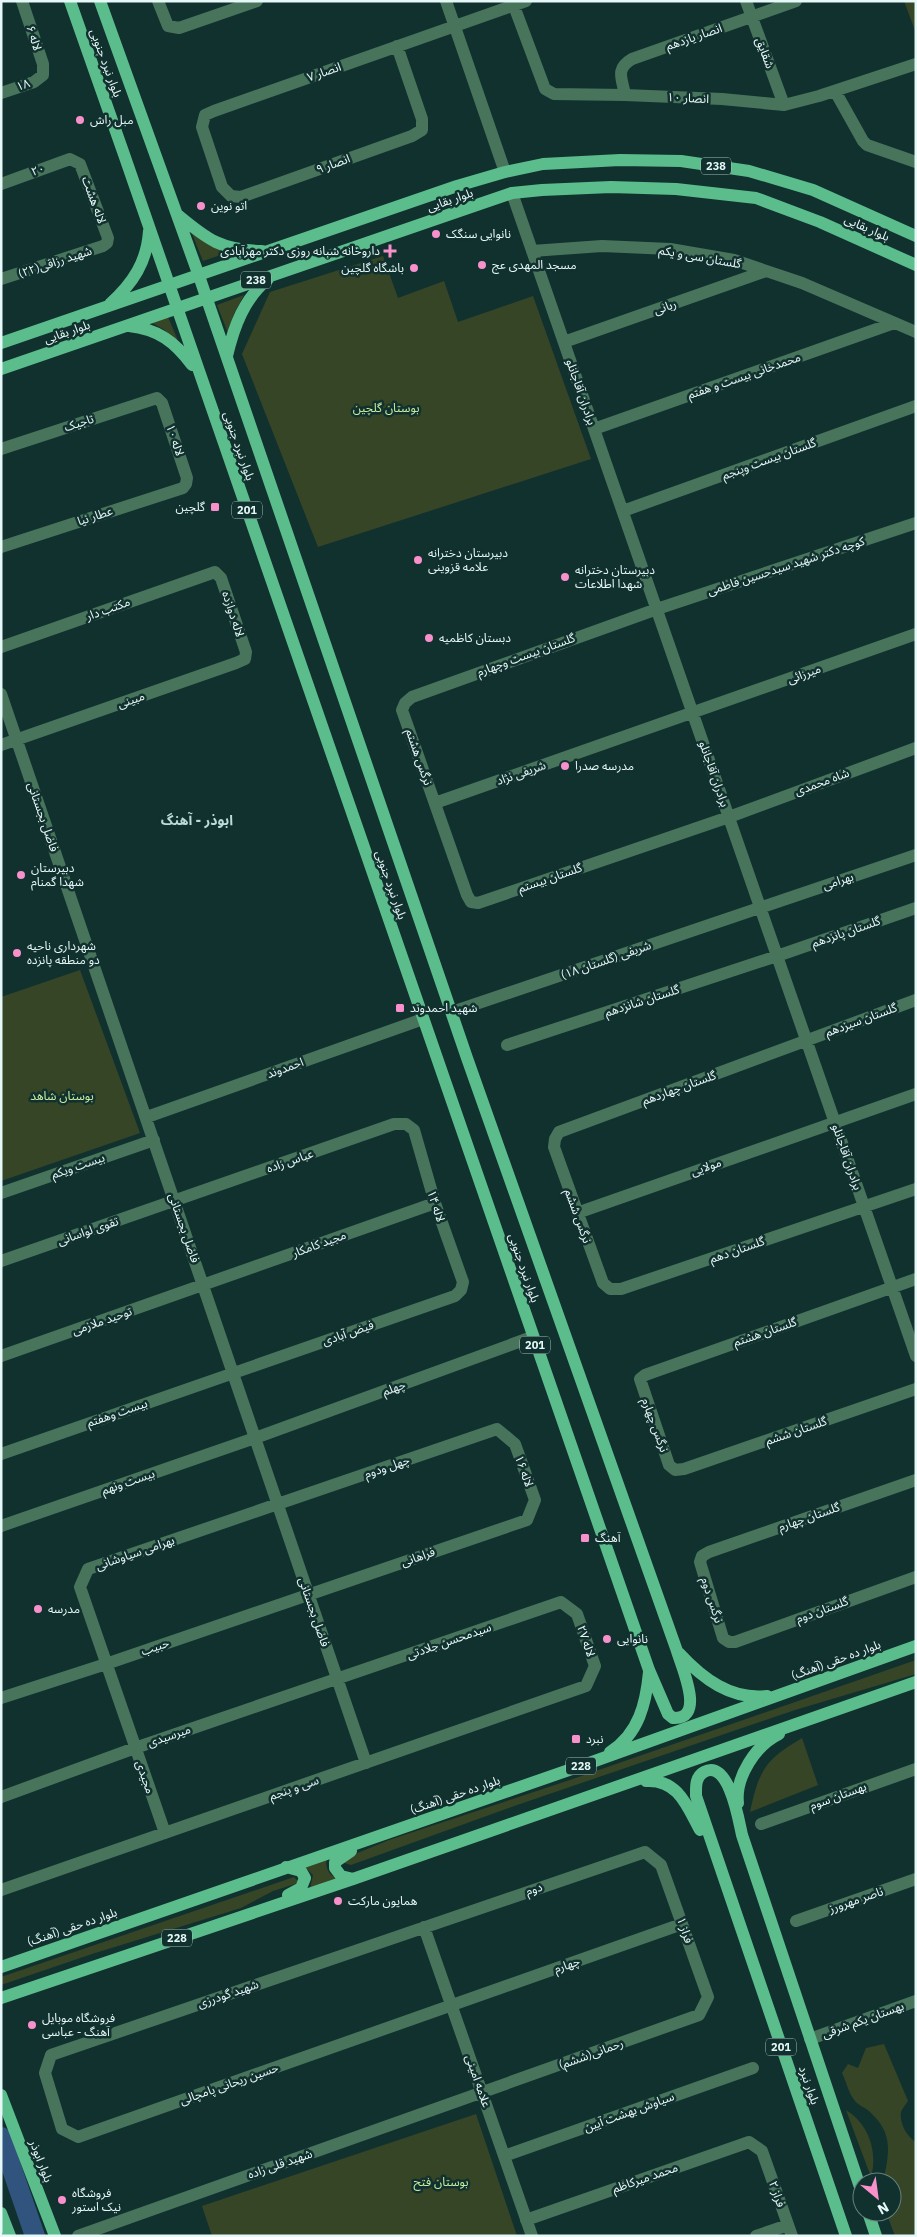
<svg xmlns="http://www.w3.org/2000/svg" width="917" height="2237" font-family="'IBM Plex Sans','Noto Sans Arabic',sans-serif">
  <rect width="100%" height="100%" fill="#11312f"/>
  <!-- green -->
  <path fill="#374527" d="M904,1H916V33Z
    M191,231L229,252L203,261Z
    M383,256L398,298L444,281L458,322L533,296L591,459L318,547L242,354L270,292Z
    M244,295L234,314L228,333L217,305Z
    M168,317L179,343L163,329L152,323Z
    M80,970L140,1133L1,1181V997Z
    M916,1660V1674L795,1710L520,1804L351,1865L344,1863L348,1857L389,1840L567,1781Z
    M802,1738L818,1785L750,1812C759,1770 765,1760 802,1738Z
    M330,1856L326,1862C327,1872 330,1875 338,1879L310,1889L313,1875L304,1866Z
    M294,1877L298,1881L295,1884L273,1891L241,1908L92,1954L1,1985V1977Z
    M884,2044L908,2101C906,2104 902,2109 901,2112C899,2123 907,2137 916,2142V2236H895L886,2212H892V2182H883C889,2155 894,2134 871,2113C867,2108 859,2106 855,2101C849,2094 846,2081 842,2073L848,2064L858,2068L866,2048Z
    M846,2110C869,2124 878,2152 871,2177Z
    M476,2114L517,2236H212L202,2206Z"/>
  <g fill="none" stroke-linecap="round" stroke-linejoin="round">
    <!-- river -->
    <path stroke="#30547d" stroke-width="20" d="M1,2137L35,2236"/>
    <!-- minor -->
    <path stroke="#48745c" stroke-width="12" d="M158,1L168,26L179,28L257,1
      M446,1L505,172
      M746,1L784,105
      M514,6L545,89L554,94L625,95L722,99L784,105L819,96L916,64
      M397,46L422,119V130L412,136L241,197L231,196L222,187L202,127L205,115L214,111L526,1
      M835,91L863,141L867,145L916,162
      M1,93L34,82L43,75V64L22,1
      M625,95C622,78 615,69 632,59L796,1
      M1,184L70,159L80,164L108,238L107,243L103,246L1,279
      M512,193L916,1356
      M532,251L602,246L670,249L734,260L802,283L916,332
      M564,342L766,271
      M594,429L894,323
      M1,449L157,398L162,403L187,478L186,484L183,488L1,547
      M623,511L916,406
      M916,523L657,609L412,697L405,703L402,710L467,895L471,902L478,903L729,817L916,748
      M1,647L215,572L221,578L246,652L245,659L236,663L1,745
      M1,694L366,1763
      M435,803L916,634
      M916,1000L559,1132L555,1139L554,1147L603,1283L610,1289H621L916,1189
      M452,1012L916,855
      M507,1045L777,956L916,908
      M147,1117L423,1019
      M1,1193L154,1140
      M577,1213L916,1094
      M1,1261L394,1124H406L414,1130L435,1203L463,1282L461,1290L455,1296L1,1454
      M916,1279L645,1375L640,1379L669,1465L675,1470L684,1469L916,1389
      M1,1356L435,1203
      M916,1480L709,1552L702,1556L700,1562L723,1638L729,1642H735L916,1577
      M1,1526L255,1438L532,1337
      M1,1698L106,1664L527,1520L535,1500L515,1444L497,1429L88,1569L80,1587L165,1833
      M1,1797L135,1748L561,1602L577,1614L595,1666L586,1686L1,1890
      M761,1824L916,1769
      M796,1921L916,1879
      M424,1927L532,2236
      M810,2039L916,2001
      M504,2156L753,2068
      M526,2220L749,2142L762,2151L792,2236
      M78,2236L699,2015L708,1997L661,1865L645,1852L51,2055L45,2073L62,2129L78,2137L682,1924
      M756,2236L788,2225"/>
    <!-- major -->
    <path stroke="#5bbd8c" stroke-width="12" d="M70,1C266,556 456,1113 649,1670L668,1714L673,1718C706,1720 682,1668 677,1651L467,1058L199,276L100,1
      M178,215C208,240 221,250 262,251
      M110,304C133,283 147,262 149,231
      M129,326C158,329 175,342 192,365
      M1,343L457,186L505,172L543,164L620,160L681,161L749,171L813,190L916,236
      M227,356C234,326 244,299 268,279
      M1,369L468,208L512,193L542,190L611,187L676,189L756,198L820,222L916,265
      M679,1653C703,1679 731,1700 767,1696
      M610,1752C639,1734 646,1703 649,1672
      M646,1781C678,1779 687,1806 700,1830
      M738,1803C735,1777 756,1745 779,1734
      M351,1851L335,1862V1868L341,1876L353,1879
      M286,1867L301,1871L305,1878L301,1888L288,1895
      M1,1967L592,1762L916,1646
      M1,1998L353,1879L916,1682
      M1,2095L55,2236
      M868,2212L876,2236
      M1,2213L10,2236
      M846,2236L696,1796C696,1787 695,1777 704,1772C729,1758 739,1822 742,1835L862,2193"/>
  </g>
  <!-- markers -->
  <g fill="#f890cb" stroke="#11312f" stroke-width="2">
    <circle cx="80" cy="120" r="5"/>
    <circle cx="201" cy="206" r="5"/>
    <circle cx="436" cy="234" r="5"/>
    <path d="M387.5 243.5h5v5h5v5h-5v5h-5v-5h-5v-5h5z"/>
    <circle cx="482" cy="265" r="5"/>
    <circle cx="414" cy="268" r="5"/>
    <rect x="210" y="502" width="10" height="10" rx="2.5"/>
    <circle cx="418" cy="560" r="5"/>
    <circle cx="565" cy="577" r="5"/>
    <circle cx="429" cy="638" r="5"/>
    <circle cx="565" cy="766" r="5"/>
    <circle cx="21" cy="875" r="5"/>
    <circle cx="17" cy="953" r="5"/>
    <rect x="395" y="1003" width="10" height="10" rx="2.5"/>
    <rect x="580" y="1533" width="10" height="10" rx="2.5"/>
    <circle cx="38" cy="1609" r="5"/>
    <circle cx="607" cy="1639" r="5"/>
    <rect x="571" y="1734" width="10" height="10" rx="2.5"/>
    <circle cx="338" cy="1901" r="5"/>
    <circle cx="32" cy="2025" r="5"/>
    <circle cx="62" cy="2200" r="5"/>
  </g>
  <g text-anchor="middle" stroke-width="5" stroke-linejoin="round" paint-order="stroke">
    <!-- shield labels -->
    <g fill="#11312f" stroke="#a6bcbb" stroke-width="1">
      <rect x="701" y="157.5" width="30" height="17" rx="4"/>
      <rect x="241" y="271.5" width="30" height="17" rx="4"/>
      <rect x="232" y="501.5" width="30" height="17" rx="4"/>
      <rect x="520" y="1336.5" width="30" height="17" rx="4"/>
      <rect x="566" y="1757.5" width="30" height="17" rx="4"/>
      <rect x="162" y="1929.5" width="30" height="17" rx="4"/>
      <rect x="766" y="2038.5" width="30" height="17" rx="4"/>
    </g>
    <g font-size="11" font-weight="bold" fill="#e6f8f7">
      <text x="716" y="170">238</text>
      <text x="256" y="284">238</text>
      <text x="247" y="514">201</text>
      <text x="535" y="1349">201</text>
      <text x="581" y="1770">228</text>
      <text x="177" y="1942">228</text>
      <text x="781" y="2051">201</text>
    </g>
    <!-- street labels -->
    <g font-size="12" fill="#e6f8f7" stroke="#11312f">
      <text transform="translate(694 37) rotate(-19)" y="4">انصار یازدهم</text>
      <text transform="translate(34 38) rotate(72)" y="4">لاله ۶</text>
      <text transform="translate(765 53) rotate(70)" y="4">شقایق</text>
      <text transform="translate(106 63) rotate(70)" y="4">بلوار نبرد جنوبی</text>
      <text transform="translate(324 72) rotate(-19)" y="4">انصار ۷</text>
      <text transform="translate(23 85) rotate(-20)" y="4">۱۸</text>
      <text transform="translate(688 98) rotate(3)" y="4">انصار ۱۰</text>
      <text transform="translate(333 164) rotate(-20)" y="4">انصار ۹</text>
      <text transform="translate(38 170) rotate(-20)" y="4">۲۰</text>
      <text transform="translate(94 200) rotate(70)" y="4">لاله هشت</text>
      <text transform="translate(450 200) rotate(-19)" y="4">بلوار بقایی</text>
      <text transform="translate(867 228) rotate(24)" y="4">بلوار بقایی</text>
      <text transform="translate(700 257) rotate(10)" y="4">گلستان سی و یکم</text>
      <text transform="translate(55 262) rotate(-18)" y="4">شهید رزاقی(۲۲)</text>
      <text transform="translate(665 307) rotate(-19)" y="4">ربانی</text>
      <text transform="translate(67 332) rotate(-19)" y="4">بلوار بقایی</text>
      <text transform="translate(744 376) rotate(-19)" y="4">محمدخانی بیست و هفتم</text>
      <text transform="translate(581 392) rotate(71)" y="4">برادران آقاجانلو</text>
      <text transform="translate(79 423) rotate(-18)" y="4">تاجیک</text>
      <text transform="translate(175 440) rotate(71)" y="4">لاله ۱۰</text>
      <text transform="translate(239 446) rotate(71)" y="4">بلوار نبرد جنوبی</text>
      <text transform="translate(769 459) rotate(-20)" y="4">گلستان بیست وپنجم</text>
      <text transform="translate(95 516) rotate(-18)" y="4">عطار نیا</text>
      <text transform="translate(786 566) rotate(-18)" y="4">کوچه دکتر شهید سیدحسین فاطمی</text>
      <text transform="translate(108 609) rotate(-20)" y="4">مکتب دار</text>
      <text transform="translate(233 614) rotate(72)" y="4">لاله دوازده</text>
      <text transform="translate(526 655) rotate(-20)" y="4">گلستان بیست وچهارم</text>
      <text transform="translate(804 674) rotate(-20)" y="4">میرزائی</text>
      <text transform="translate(131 700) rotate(-19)" y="4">مبینی</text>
      <text transform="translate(419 757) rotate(71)" y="4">نرگس هشتم</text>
      <text transform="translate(521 773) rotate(-19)" y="4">شریفی نژاد</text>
      <text transform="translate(714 774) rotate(71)" y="4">برادران آقاجانلو</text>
      <text transform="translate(822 782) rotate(-20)" y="4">شاه محمدی</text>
      <text transform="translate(43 817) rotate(71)" y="4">فاضل بجستانی</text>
      <text transform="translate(550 878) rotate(-19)" y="4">گلستان بیستم</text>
      <text transform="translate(838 881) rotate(-18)" y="4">بهرامی</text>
      <text transform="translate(391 885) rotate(71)" y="4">بلوار نبرد جنوبی</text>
      <text transform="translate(846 932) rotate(-19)" y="4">گلستان پانزدهم</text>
      <text transform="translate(606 960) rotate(-19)" y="4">شریفی (گلستان ۱۸)</text>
      <text transform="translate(642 1001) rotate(-18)" y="4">گلستان شانزدهم</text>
      <text transform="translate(861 1020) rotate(-20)" y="4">گلستان سیزدهم</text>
      <text transform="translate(285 1068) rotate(-20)" y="4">احمدوند</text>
      <text transform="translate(679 1088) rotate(-20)" y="4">گلستان چهاردهم</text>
      <text transform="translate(847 1157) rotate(71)" y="4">برادران آقاجانلو</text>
      <text transform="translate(290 1161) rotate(-19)" y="4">عباس زاده</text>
      <text transform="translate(78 1166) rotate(-19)" y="4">بیست ویکم</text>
      <text transform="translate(706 1167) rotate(-19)" y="4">مولایی</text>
      <text transform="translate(436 1206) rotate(72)" y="4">لاله ۱۴</text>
      <text transform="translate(578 1216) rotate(70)" y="4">نرگس ششم</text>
      <text transform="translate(184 1228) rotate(71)" y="4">فاضل بجستانی</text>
      <text transform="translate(88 1231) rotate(-19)" y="4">تقوی لواسانی</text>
      <text transform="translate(319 1244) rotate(-20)" y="4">مجید کامکار</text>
      <text transform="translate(737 1250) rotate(-19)" y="4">گلستان دهم</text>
      <text transform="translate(524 1268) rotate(71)" y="4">بلوار نبرد جنوبی</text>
      <text transform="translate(102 1321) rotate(-19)" y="4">توحید ملازمی</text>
      <text transform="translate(765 1332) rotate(-19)" y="4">گلستان هشتم</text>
      <text transform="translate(348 1333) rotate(-19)" y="4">فیض آبادی</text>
      <text transform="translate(394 1388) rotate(-20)" y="4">چهلم</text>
      <text transform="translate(117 1413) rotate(-19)" y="4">بیست وهفتم</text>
      <text transform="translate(655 1425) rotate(70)" y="4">نرگس چهارم</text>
      <text transform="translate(796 1431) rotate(-19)" y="4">گلستان ششم</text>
      <text transform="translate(387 1467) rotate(-19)" y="4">چهل ودوم</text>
      <text transform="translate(524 1471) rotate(70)" y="4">لاله ۱۶</text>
      <text transform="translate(128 1482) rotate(-19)" y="4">بیست ونهم</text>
      <text transform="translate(809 1517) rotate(-19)" y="4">گلستان چهارم</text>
      <text transform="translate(135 1553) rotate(-19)" y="4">بهرامی سیاوشانی</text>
      <text transform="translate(418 1557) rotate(-19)" y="4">فراهانی</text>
      <text transform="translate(712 1600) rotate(72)" y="4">نرگس دوم</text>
      <text transform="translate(822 1610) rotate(-20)" y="4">گلستان دوم</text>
      <text transform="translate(314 1612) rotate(71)" y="4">فاضل بجستانی</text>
      <text transform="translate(449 1641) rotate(-19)" y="4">سیدمحسن جلادتی</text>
      <text transform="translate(586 1641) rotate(71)" y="4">لاله ۲۷</text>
      <text transform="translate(155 1647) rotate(-19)" y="4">حبیب</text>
      <text transform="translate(836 1660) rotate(-20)" y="4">بلوار ده حقی (آهنگ)</text>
      <text transform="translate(169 1736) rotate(-19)" y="4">میرسیدی</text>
      <text transform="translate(145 1777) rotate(71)" y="4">مجیدی</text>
      <text transform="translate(294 1788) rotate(-19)" y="4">سی و پنجم</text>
      <text transform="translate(455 1795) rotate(-19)" y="4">بلوار ده حقی (آهنگ)</text>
      <text transform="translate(838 1796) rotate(-20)" y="4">بهستان سوم</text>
      <text transform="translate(534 1889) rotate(-19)" y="4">دوم</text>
      <text transform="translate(856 1900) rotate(-19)" y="4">ناصر مهرورز</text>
      <text transform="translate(72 1927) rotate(-19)" y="4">بلوار ده حقی (آهنگ)</text>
      <text transform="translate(685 1930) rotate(71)" y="4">فراز ۱</text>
      <text transform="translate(567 1965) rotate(-19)" y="4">چهارم</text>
      <text transform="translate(228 1994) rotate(-19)" y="4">شهید گودرزی</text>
      <text transform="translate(863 2020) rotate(-20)" y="4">بهستان یکم شرقی</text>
      <text transform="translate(591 2054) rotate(-20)" y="4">رحمانی(ششم)</text>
      <text transform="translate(478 2081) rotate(71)" y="4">علامه امینی</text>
      <text transform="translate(229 2084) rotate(-19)" y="4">حسین ریحانی پامچالی</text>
      <text transform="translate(809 2085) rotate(71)" y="4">بلوار نبرد</text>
      <text transform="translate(629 2112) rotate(-20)" y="4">سیاوش بهشت آیین</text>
      <text transform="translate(41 2161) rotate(69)" y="4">بلوار ابوذر</text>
      <text transform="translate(280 2164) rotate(-19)" y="4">شهید قلی زاده</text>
      <text transform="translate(645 2178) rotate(-19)" y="4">محمد میرکاظم</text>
      <text transform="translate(777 2194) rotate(70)" y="4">فراز ۲</text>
    </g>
    <!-- poi labels -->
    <g font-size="12" fill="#e6f8f7" stroke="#11312f" text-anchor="start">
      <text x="90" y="124">مبل راش</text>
      <text x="211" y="210">اتو نوین</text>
      <text x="446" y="238">نانوایی سنگک</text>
      <text x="380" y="255" text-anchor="end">داروخانه شبانه روزی دکتر مهرآبادی</text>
      <text x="492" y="269">مسجد المهدی عج</text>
      <text x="404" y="272" text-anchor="end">باشگاه گلچین</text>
      <text x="205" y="511" text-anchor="end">گلچین</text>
      <text x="428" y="557">دبیرستان دخترانه<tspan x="428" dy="14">علامه قزوینی</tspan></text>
      <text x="575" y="574">دبیرستان دخترانه<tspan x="575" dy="14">شهدا اطلاعات</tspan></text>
      <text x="439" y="642">دبستان کاظمیه</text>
      <text x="575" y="770">مدرسه صدرا</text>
      <text x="31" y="872">دبیرستان<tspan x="31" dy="14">شهدا گمنام</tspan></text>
      <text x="27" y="950">شهرداری ناحیه<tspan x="27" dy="14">دو منطقه پانزده</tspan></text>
      <text x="410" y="1012">شهید احمدوند</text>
      <text x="595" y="1542">آهنگ</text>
      <text x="48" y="1613">مدرسه</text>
      <text x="617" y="1643">نانوایی</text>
      <text x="586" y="1743">نبرد</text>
      <text x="348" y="1905">همایون مارکت</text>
      <text x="42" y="2022">فروشگاه موبایل<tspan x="42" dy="14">آهنگ - عباسی</tspan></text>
      <text x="72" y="2197">فروشگاه<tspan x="72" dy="14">نیک استور</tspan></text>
    </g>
    <!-- park labels -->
    <g font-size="12" fill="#caeea0" stroke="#11312f">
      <text x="386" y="412">بوستان گلچین</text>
      <text x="62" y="1100">بوستان شاهد</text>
      <text x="441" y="2186">بوستان فتح</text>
    </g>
    <!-- neighbourhood labels -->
    <g font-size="14" font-weight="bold" fill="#b9dcd9" stroke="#11312f">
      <text x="197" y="825">ابوذر - آهنگ</text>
    </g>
  </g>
  <!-- border -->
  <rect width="917" height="2237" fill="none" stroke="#e6f8f7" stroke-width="5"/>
  <!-- north arrow -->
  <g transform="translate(877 2197) rotate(151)"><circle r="24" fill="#11312f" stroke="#66817f"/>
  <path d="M0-4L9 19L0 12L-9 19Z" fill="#f890cb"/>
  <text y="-8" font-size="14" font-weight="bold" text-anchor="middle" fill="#e6f8f7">N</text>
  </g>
</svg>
